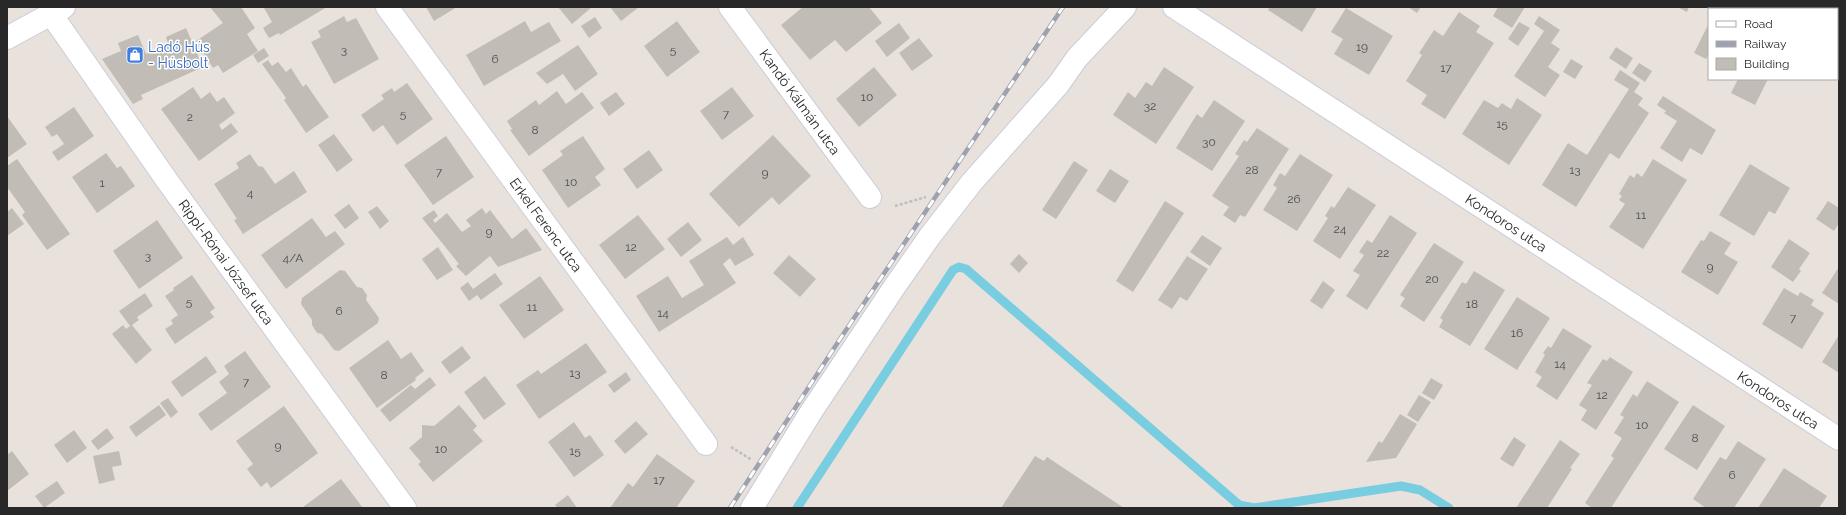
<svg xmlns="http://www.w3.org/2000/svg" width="1846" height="515" font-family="Raleway,sans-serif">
  <rect width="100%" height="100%" fill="#e9e1db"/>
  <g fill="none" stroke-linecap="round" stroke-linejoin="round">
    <!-- stream -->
    <path stroke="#78cde1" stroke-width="9" d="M797,508L953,270L959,267L966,269L1239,505L1254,508L1401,486L1420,490L1449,508"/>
  </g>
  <!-- building -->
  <path fill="#c1bdb6" d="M210,7H241L255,28L247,34L258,51L223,73L218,65L213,68L196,41L223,23Z
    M266,7H327L280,35L279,33L269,38L263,28L272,22L264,8Z
    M426,7H457L434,21Z
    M558,7H592L572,24Z
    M610,7H639L621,21Z
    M803,7H869L882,23L846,52L835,40L810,60L781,25Z
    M1270,7H1317L1302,32L1268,10Z
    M1408,7H1421L1417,13Z
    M1498,7H1525L1512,28L1493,16Z
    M1677,7H1689L1687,12Z
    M1772,7H1803L1802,9H1771Z
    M1831,7H1839V38L1837,37V9H1830Z
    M1346,8L1393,36L1369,75L1334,54L1343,39L1331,32Z
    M1459,12L1480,26L1476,32L1494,43L1445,119L1421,104L1427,95L1406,81L1422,55L1419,53L1434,30L1443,36Z
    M344,16L347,22L356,18L379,59L334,84L311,42L321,37L318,31Z
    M1539,16L1560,30L1551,43L1560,49L1548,67L1560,75L1545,97L1514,76L1544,31L1534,24Z
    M595,17L602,28L589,38L581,26Z
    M525,21L531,32L549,22L561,41L484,86L466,55Z
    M677,21L700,52L667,77L644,46Z
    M1519,22L1530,28L1518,46L1508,39Z
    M899,23L910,38L887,57L875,41Z
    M1709,23V54L1706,59L1694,53Z
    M186,28L203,67L141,95L143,99L133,104L102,59L121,51L118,43L138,35L146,54L168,44L166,37Z
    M919,38L933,56L912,71L899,53Z
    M578,45L598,74L575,91L563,74L547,84L536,73Z
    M1616,47L1633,58L1626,69L1609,58Z
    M264,48L269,56L258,63L253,55Z
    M1837,54L1839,55V76L1837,75Z
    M1571,59L1583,66L1575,79L1563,72Z
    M268,60L272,66L278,62L286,72L291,68L303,87L306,84L329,117L306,133L284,100L286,98L262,64Z
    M1639,63L1652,71L1645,82L1632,73Z
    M874,67L897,95L859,127L836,99Z
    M1164,67L1194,87L1156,144L1113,115L1128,92L1135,98L1146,82L1152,86Z
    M1620,70L1640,83L1634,92L1643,98L1638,105L1649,113L1619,159L1610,153L1576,207L1542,185L1568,143L1587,155L1629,89L1614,80Z
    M1738,79H1768L1755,105L1731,93Z
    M407,83L433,119L397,145L383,125L373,132L361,115L384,99L381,95L392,88L394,92Z
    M193,87L201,99L210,92L217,102L224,97L235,113L219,125L222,130L231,123L238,132L199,161L161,109Z
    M732,87L754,116L722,140L700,111Z
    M557,91L566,104L582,92L594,108L529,156L510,130L512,129L507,121L536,100L539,105Z
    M616,92L625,104L609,116L600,103Z
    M1663,96L1716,130L1702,155L1690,148L1682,162L1660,148L1677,121L1664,113L1666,111L1657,105Z
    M1517,98L1542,115L1509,165L1462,134L1484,100L1498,108L1502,103L1511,109Z
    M1214,100L1245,121L1212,171L1176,148L1197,114L1202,118Z
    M74,107L94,136L58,161L52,152L64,144L57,134L52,137L45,127Z
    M7,116L27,144L7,158Z
    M1257,128L1289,149L1245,217L1240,215L1235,223L1223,215L1229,207L1212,196L1239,156L1235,154L1244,140L1247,142Z
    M334,134L353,160L337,172L318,145Z
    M773,135L811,176L779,205L772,197L739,227L709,194Z
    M446,136L474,177L433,205L404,165Z
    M583,136L605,169L595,177L601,185L568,208L542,170L563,155L560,151Z
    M649,150L663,170L637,189L623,169Z
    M106,153L117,168L121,166L135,186L97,213L72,177Z
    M250,154L258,166L263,167L275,184L294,171L307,192L243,234L234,220L237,219L214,184L239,168L236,163Z
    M1300,154L1333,175L1297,231L1263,210L1277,188L1273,185L1280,173L1285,176Z
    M17,159L70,234L47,250L22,215L25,212L7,187V166Z
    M1653,159L1687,180L1643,249L1609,227L1625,204L1619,200L1622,196L1619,194L1630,175L1634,178L1637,173L1642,177Z
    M1074,161L1088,170L1056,219L1042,210Z
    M1750,164L1790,188L1775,214L1769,211L1754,236L1719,215Z
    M1110,169L1129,181L1115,203L1096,191Z
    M1348,187L1376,205L1340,259L1313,241L1328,218L1325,216L1331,206L1334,208Z
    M1165,201L1184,213L1133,292L1116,281Z
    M1828,201L1839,208V223L1834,231L1816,219Z
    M349,204L359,218L345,229L334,215Z
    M377,206L389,221L380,229L368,212Z
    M12,208L24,224L7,236V212Z
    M482,208L486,214L490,210L512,239L526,228L542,250L498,267L490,256L466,276L456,266L459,264L422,218L434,210L438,216L433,220L435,223L447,213L462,232L471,226L466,220Z
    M638,215L665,249L625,279L599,245Z
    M1390,215L1417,233L1367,310L1346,296L1360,275L1353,271L1364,255L1359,252L1367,240L1372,243Z
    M312,218L326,237L335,231L345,244L286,289L261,255Z
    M157,220L183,258L139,289L113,251Z
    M688,222L702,240L681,257L667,239Z
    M1710,231L1731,243L1724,254L1738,262L1718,295L1681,272L1701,240L1704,241Z
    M1202,235L1222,248L1210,266L1190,252Z
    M727,237L733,245L743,237L754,255L735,266L730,258L723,264L736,283L659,332L636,296L668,276L682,298L704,285L689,261Z
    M1789,239L1810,253L1799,269L1801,271L1793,282L1771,267Z
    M1434,243L1464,262L1424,322L1400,306L1405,298L1400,295Z
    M438,247L453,270L437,280L422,259Z
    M1019,254L1028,263L1019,273L1010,264Z
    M789,255L816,279L800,297L773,273Z
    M1187,256L1208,269L1187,301L1180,297L1172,309L1158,300Z
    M1839,267V304L1822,293Z
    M340,270L345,271L357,287L362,288L367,295L366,300L379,318L378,323L339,351L334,350L322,334L317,333L312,325V320L301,304L302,298Z
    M1474,271L1505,290L1470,346L1439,327L1443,320L1440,318L1462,282L1466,284Z
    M495,273L503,284L481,300L477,295L469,301L460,288L468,282L473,289Z
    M192,275L215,308L210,312L214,317L175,344L165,329L173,324L171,320L178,315L165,296L174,290L173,288Z
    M540,276L564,310L524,339L499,305Z
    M1323,281L1335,290L1322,309L1310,301Z
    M1784,288L1798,296L1800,292L1814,300L1811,305L1824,313L1802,349L1762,324Z
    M145,293L153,306L137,317L139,320L132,325L152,350L136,364L112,334L123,325L126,329L130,326L119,311Z
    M1517,297L1550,318L1517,370L1484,349Z
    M1563,328L1592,346L1557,400L1536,386L1542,377L1535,372L1545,355L1543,353L1548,346L1551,348Z
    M1839,335V373L1822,362Z
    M388,340L401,359L411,352L424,371L415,378L416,380L377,408L349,368Z
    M586,343L607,372L539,419L516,385L538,370L541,374Z
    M462,346L471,358L450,374L441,362Z
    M245,351L271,387L211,431L198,414L227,393L219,382L229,374L224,366Z
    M206,356L217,372L182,397L171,382Z
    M1610,357L1633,372L1596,430L1581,420L1587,410L1579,405L1592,385L1587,383L1603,359L1607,361Z
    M626,372L631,380L614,393L608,385Z
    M485,376L506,404L484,420L464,392Z
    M430,377L436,385L390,422L380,410L411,385L415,389Z
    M1431,378L1443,385L1434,400L1422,393Z
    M1647,381L1679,402L1611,508H1592L1585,503L1614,458L1611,456L1622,438L1614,433L1624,417L1620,415L1633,394L1637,397Z
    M1419,395L1431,402L1418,422L1407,415Z
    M168,398L178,412L171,418L160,403Z
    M159,405L166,415L136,437L129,427Z
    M459,405L477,426L473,430L483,441L433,482L418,464L421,462L409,448L422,437V425L434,426Z
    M1693,405L1725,426L1697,470L1664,449Z
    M284,406L318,453L271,488L267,482L261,487L247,469L253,464L236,441Z
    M1400,414L1417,424L1396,458L1366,462L1379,441L1382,443Z
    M636,421L648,434L625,454L614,441Z
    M574,422L585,438L590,435L604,455L574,477L548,442Z
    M107,428L114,438L98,450L91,441Z
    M74,430L87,448L67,463L54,445Z
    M1514,437L1526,445L1513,467L1500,459Z
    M1560,440L1580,454L1570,468L1572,469L1547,508H1516Z
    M1738,441L1766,459L1734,508H1706L1693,499L1720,457L1726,460Z
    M12,451L29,474L7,491V455Z
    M119,451L122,465L112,467L115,480L99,484L93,456Z
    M657,454L695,481L676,508H610L628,483L633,487Z
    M1035,456L1044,461L1047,457L1124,508H1001Z
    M1784,468L1827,496L1819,508H1758Z
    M341,479L363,508H303V507Z
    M57,481L65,493L44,508L35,496Z
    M568,495L577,508H558L555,505Z"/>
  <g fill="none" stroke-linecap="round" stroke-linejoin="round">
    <defs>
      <path id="minor" d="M387,7L706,444
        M730,7L870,197
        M1174,7L1839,439
        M51,14L168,182L405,508
        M7,38L64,7
        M752,508L811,412L895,286L930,236L972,182L1058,85L1077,58L1125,7"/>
    </defs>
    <!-- minor casing -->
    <use href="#minor" stroke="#c9cdd8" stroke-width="24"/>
    <!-- path -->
    <path stroke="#bebebe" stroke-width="2.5" stroke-dasharray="3 2" stroke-linecap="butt" d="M895,206L926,197
      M731,447L752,460"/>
    <!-- minor -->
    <use href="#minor" stroke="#fff" stroke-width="22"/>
    <defs>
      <path id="rail" d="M730,508L842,336L1063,7"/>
    </defs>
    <!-- rail casing -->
    <use href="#rail" stroke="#9ea2b0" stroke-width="4.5"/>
    <!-- rail -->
    <use href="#rail" stroke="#fff" stroke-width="3" stroke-dasharray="9" stroke-linecap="butt"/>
  </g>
  <!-- icons -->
  <defs>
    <symbol id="shop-square" viewBox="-11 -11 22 22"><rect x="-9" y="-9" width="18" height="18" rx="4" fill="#3f7fe0" stroke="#fff"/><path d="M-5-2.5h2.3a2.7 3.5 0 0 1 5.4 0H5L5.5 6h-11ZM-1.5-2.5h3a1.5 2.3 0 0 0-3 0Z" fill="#fff"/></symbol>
  </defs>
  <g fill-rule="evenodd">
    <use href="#shop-square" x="125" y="45" width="20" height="20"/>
  </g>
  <g text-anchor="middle" stroke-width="3" stroke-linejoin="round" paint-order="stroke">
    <!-- number labels -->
    <g font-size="12" fill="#4e4d4c">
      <text x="1362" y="51">19</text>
      <text x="344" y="54">3</text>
      <text x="673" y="54">5</text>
      <text x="495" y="63">6</text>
      <text x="1446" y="72">17</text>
      <text x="867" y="101">10</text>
      <text x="1150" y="110">32</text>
      <text x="403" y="118">5</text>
      <text x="726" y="118">7</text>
      <text x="190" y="121">2</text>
      <text x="1502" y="128">15</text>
      <text x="535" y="134">8</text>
      <text x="1209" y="146">30</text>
      <text x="1252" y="174">28</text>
      <text x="1575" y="174">13</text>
      <text x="439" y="176">7</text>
      <text x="765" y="177">9</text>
      <text x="571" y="186">10</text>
      <text x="102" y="187">1</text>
      <text x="250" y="197">4</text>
      <text x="1294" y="203">26</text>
      <text x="1641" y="219">11</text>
      <text x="1340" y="233">24</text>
      <text x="489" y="236">9</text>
      <text x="631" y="251">12</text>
      <text x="1383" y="257">22</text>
      <text x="148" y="260">3</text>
      <text x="293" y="262">4/A</text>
      <text x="1710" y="271">9</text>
      <text x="1432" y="283">20</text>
      <text x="189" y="306">5</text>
      <text x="1472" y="308">18</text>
      <text x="532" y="311">11</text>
      <text x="339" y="315">6</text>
      <text x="663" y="317">14</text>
      <text x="1793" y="322">7</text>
      <text x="1517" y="337">16</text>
      <text x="1560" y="368">14</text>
      <text x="575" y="377">13</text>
      <text x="384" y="379">8</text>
      <text x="246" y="386">7</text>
      <text x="1602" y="399">12</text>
      <text x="1642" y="429">10</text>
      <text x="1695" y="442">8</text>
      <text x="278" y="450">9</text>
      <text x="441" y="453">10</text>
      <text x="575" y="455">15</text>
      <text x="1732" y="479">6</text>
      <text x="659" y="484">17</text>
    </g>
    <!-- shop labels -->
    <g font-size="14" fill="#366cbe" stroke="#fff" text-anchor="start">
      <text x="148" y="52">Ladó Hús<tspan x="148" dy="16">- Húsbolt</tspan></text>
    </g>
    <!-- street labels -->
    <g font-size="14" fill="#282828" stroke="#fff">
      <text transform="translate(800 102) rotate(54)" y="5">Kandó Kálmán utca</text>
      <text transform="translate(1506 223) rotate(33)" y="5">Kondoros utca</text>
      <text transform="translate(546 225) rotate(54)" y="5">Erkel Ferenc utca</text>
      <text transform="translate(226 262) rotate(54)" y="5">Rippl-Rónai József utca</text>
      <text transform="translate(1778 400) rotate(33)" y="5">Kondoros utca</text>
    </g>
  </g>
  <!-- border -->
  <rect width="1846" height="515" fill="none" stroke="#282828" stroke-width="16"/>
  <!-- legend -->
  <rect x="1708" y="8" width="130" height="72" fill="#ffffff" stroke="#a9a9a9"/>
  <rect x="1716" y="21" width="20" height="6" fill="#ffffff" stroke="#a9a9a9"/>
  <text x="1744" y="28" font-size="12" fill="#282828">Road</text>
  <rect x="1716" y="41" width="20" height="6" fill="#9ea2b0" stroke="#a9a9a9"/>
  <text x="1744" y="48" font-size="12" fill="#282828">Railway</text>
  <rect x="1716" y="58" width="20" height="12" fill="#c1bdb6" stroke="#a9a9a9"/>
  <text x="1744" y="68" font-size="12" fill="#282828">Building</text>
</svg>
